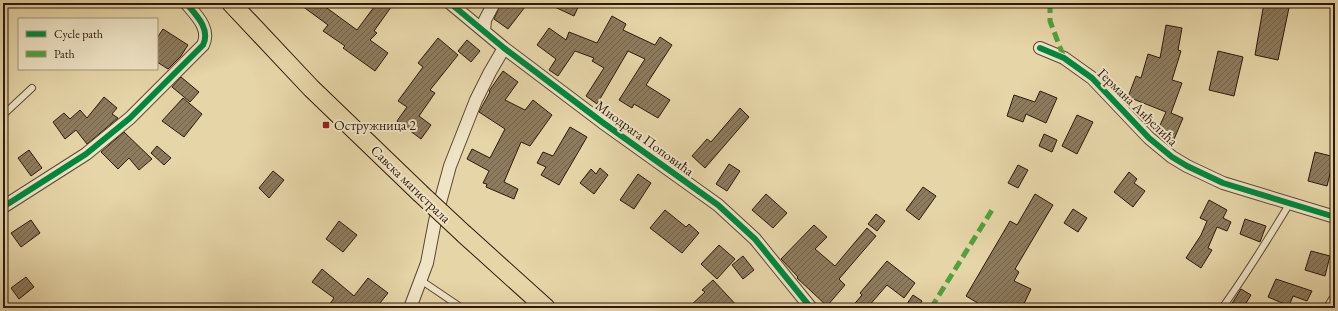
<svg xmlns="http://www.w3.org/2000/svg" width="1338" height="311" font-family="'EB Garamond',serif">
  <defs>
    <pattern id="building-hatch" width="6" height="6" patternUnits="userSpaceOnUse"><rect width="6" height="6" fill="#8d7b5d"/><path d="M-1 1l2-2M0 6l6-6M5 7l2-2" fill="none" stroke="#74644b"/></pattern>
  </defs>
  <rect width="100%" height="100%" fill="#e6d5a7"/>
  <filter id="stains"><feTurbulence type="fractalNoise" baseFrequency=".005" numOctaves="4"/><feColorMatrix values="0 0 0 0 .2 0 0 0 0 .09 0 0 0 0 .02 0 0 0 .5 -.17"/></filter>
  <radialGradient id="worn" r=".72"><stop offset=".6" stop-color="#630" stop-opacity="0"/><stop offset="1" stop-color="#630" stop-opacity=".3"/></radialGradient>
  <!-- building -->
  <path fill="url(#building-hatch)" stroke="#2d190d" d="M298,3H320L357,30L377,3H394L374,31L377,33L370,40L388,53L375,71L343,48L345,46L323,31L328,25Z
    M501,3H528L508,29L494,19Z
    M546,3H580L574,16Z
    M1264,3H1290L1278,60L1255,55Z
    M612,16L626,24L623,30L655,45L660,37L672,45L646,85L670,100L658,118L634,104L632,108L619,100L645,59L628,51L597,104L586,96L604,68L592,61L594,58L575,51L558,76L549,70L556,59L537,45L549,28L566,40L569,32L597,43Z
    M1166,25L1182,28L1178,50L1181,51L1172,80L1182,83L1171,113L1183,118L1172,144L1162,139L1156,134L1166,112L1128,97L1136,76L1141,78L1148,54L1160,58Z
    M163,29L188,45L181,56L168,69L157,62V38Z
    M438,38L458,55L430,90L435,93L419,116L431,125L421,139L397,121L407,107L398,101L423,67L418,63Z
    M467,40L480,51L471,62L458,51Z
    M1218,51L1243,57L1234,96L1209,90Z
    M503,71L518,82L505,100L525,110L533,100L552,115L530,146L521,142L504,182L518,189L514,199L486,187L487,184L483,183L489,171L467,159L472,149L490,158L505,129L479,112L490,92L489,91Z
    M181,77L199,92L190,102L172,87Z
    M1040,91L1057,98L1046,123L1026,114L1023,122L1007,116L1014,95L1035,102Z
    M104,97L117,108L112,114L118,118L87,144L76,130L65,139L53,122L64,113L70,119L80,110L87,118Z
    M183,98L202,114L184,137L162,121Z
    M740,108L749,117L705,168L692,156L707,139L711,142Z
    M1077,115L1093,122L1077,154L1062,146Z
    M570,127L587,137L559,185L541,175L546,167L537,163L543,152L553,156Z
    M124,132L152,159L139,170L129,158L118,169L101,152Z
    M1044,134L1057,140L1052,152L1039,146Z
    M157,146L171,158L164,165L151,153Z
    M29,150L42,168L31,176L18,158Z
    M1315,152L1335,157V170H1331L1327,186L1308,181Z
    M729,164L740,171L727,191L716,184Z
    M1018,165L1028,170L1018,188L1008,183Z
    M600,168L608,175L594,194L580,183L591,169L596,174Z
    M273,171L284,180L269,198L259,188Z
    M1129,172L1137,179L1134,183L1145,191L1133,207L1114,192Z
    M638,174L651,183L634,209L620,200Z
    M923,187L936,196L919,220L906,210Z
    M766,194L787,213L773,228L752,210Z
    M1035,194L1053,205L1015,269L1019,272L1014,281L1031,289L1022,308H1006L1000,305L998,308H986L966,296L1010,221L1017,225Z
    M1209,200L1227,210L1223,218L1231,222L1227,231L1217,227L1208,248L1212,250L1201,268L1186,258L1201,235L1207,221L1200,218Z
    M1073,209L1087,218L1078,232L1064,223Z
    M665,210L686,227L689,224L699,233L682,253L650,228Z
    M876,214L885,221L877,231L868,224Z
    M1245,219L1266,226L1260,242L1240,234Z
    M31,220L40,233L21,247L11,233Z
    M339,221L357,235L343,252L326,239Z
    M814,225L827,237L815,249L835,266L867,228L876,236L839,279L845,285L827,306L797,278L798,277L781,259Z
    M719,245L735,259L717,279L701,264Z
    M1311,251L1330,256L1325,276L1305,270Z
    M743,256L754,270L743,279L732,265Z
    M887,261L915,283L904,298L887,285L867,308H851L862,295L860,293Z
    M322,269L354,296L368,278L388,293L376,308H327L334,298L312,282Z
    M26,277L34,287L19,299L11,288Z
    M1276,279L1312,291L1307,301L1293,296L1289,306L1268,297Z
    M713,280L739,308H688L705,292L702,290Z
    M1241,289L1251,295L1243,308H1236L1231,305Z
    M913,295L922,301L918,308H904Z"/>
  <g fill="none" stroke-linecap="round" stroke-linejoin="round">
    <defs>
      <path id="service" d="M3,115L32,88
        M422,281L462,308
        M1222,308C1247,274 1268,239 1290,203"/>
      <path id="minor" d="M450,3L504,48L602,122L718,205L755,239L811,308
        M484,31L485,20L494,3
        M1040,48L1064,58L1092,78L1149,138L1172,157L1187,166L1223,183L1335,217
        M3,207L86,154L130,118L203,45C211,29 196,15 186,3
        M410,308L427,263L435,221L450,166L476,100L490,72L504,48
        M1330,308L1335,300"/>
      <path id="primary" d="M231,3L311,88L420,193
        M464,234L546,308"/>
    </defs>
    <!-- service casing -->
    <use href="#service" stroke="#5b4834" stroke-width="8"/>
    <!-- minor casing -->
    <use href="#minor" stroke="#5b4834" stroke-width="14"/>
    <!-- primary casing -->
    <use href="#primary" stroke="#2d190d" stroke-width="20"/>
    <!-- service -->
    <use href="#service" stroke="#efe4c6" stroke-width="6"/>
    <!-- minor -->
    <use href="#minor" stroke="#efe4c6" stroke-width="12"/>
    <!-- primary -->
    <use href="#primary" stroke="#e6d5a7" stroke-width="18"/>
    <defs>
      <path id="primary-bridge" d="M420,193L464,234"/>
    </defs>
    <!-- primary-bridge casing -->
    <use href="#primary-bridge" stroke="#2d190d" stroke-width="20" stroke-linecap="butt"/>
    <!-- primary-bridge -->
    <use href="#primary-bridge" stroke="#e6d5a7" stroke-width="18"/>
    <!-- quiet -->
    <path stroke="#52a13e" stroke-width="5" stroke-dasharray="10 5" stroke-linecap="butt" d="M1050,3V21L1064,58
      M931,308L992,210"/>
    <defs>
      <path id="cycleway" d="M450,3L504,48L602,122L718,205L755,239L811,308
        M1040,48L1064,58L1092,78L1149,138L1172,157L1187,166L1223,183L1335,217
        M3,207L86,154L130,118L203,45C211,29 196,15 186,3"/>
    </defs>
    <!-- cycleway casing -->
    <use href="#cycleway" stroke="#efe4c6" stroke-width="8"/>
    <!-- cycleway -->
    <use href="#cycleway" stroke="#00873e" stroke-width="6"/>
  </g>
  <!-- markers -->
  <rect fill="#8f2418" stroke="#efe4c6" stroke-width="1.5" x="322" y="121" width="8" height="8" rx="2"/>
  <g text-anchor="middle" stroke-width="4" stroke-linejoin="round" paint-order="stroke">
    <!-- street labels -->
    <g font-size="14" fill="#2d190d" stroke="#efe4c6">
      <text transform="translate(1138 107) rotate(44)" y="5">Германа Анђелића</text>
      <text transform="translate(645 138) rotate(36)" y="5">Миодрага Поповића</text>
      <text transform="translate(411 184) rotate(44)" y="5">Савска магистрала</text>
    </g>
    <!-- poi labels -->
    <g font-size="14" fill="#2d190d" stroke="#efe4c6" text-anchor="start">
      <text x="334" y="130">Остружница 2</text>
    </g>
  </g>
  <!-- margin -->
  <rect width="1338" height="311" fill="none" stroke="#e6d5a7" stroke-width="16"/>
  <rect x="4" y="4" width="1330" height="303" fill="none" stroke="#2d190d" stroke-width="2"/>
  <rect x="8" y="8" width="1322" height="295" fill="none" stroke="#2d190d"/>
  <!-- legend -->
  <rect x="18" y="18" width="140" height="52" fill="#efe4c6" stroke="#a1937c"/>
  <rect x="26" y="31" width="20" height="6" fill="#00873e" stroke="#a1937c"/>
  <text x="54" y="38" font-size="12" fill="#2d190d">Cycle path</text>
  <rect x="26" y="51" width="20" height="6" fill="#52a13e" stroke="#a1937c"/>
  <text x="54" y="58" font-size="12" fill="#2d190d">Path</text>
  <rect width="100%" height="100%" filter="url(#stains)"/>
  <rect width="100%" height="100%" fill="url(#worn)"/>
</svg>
